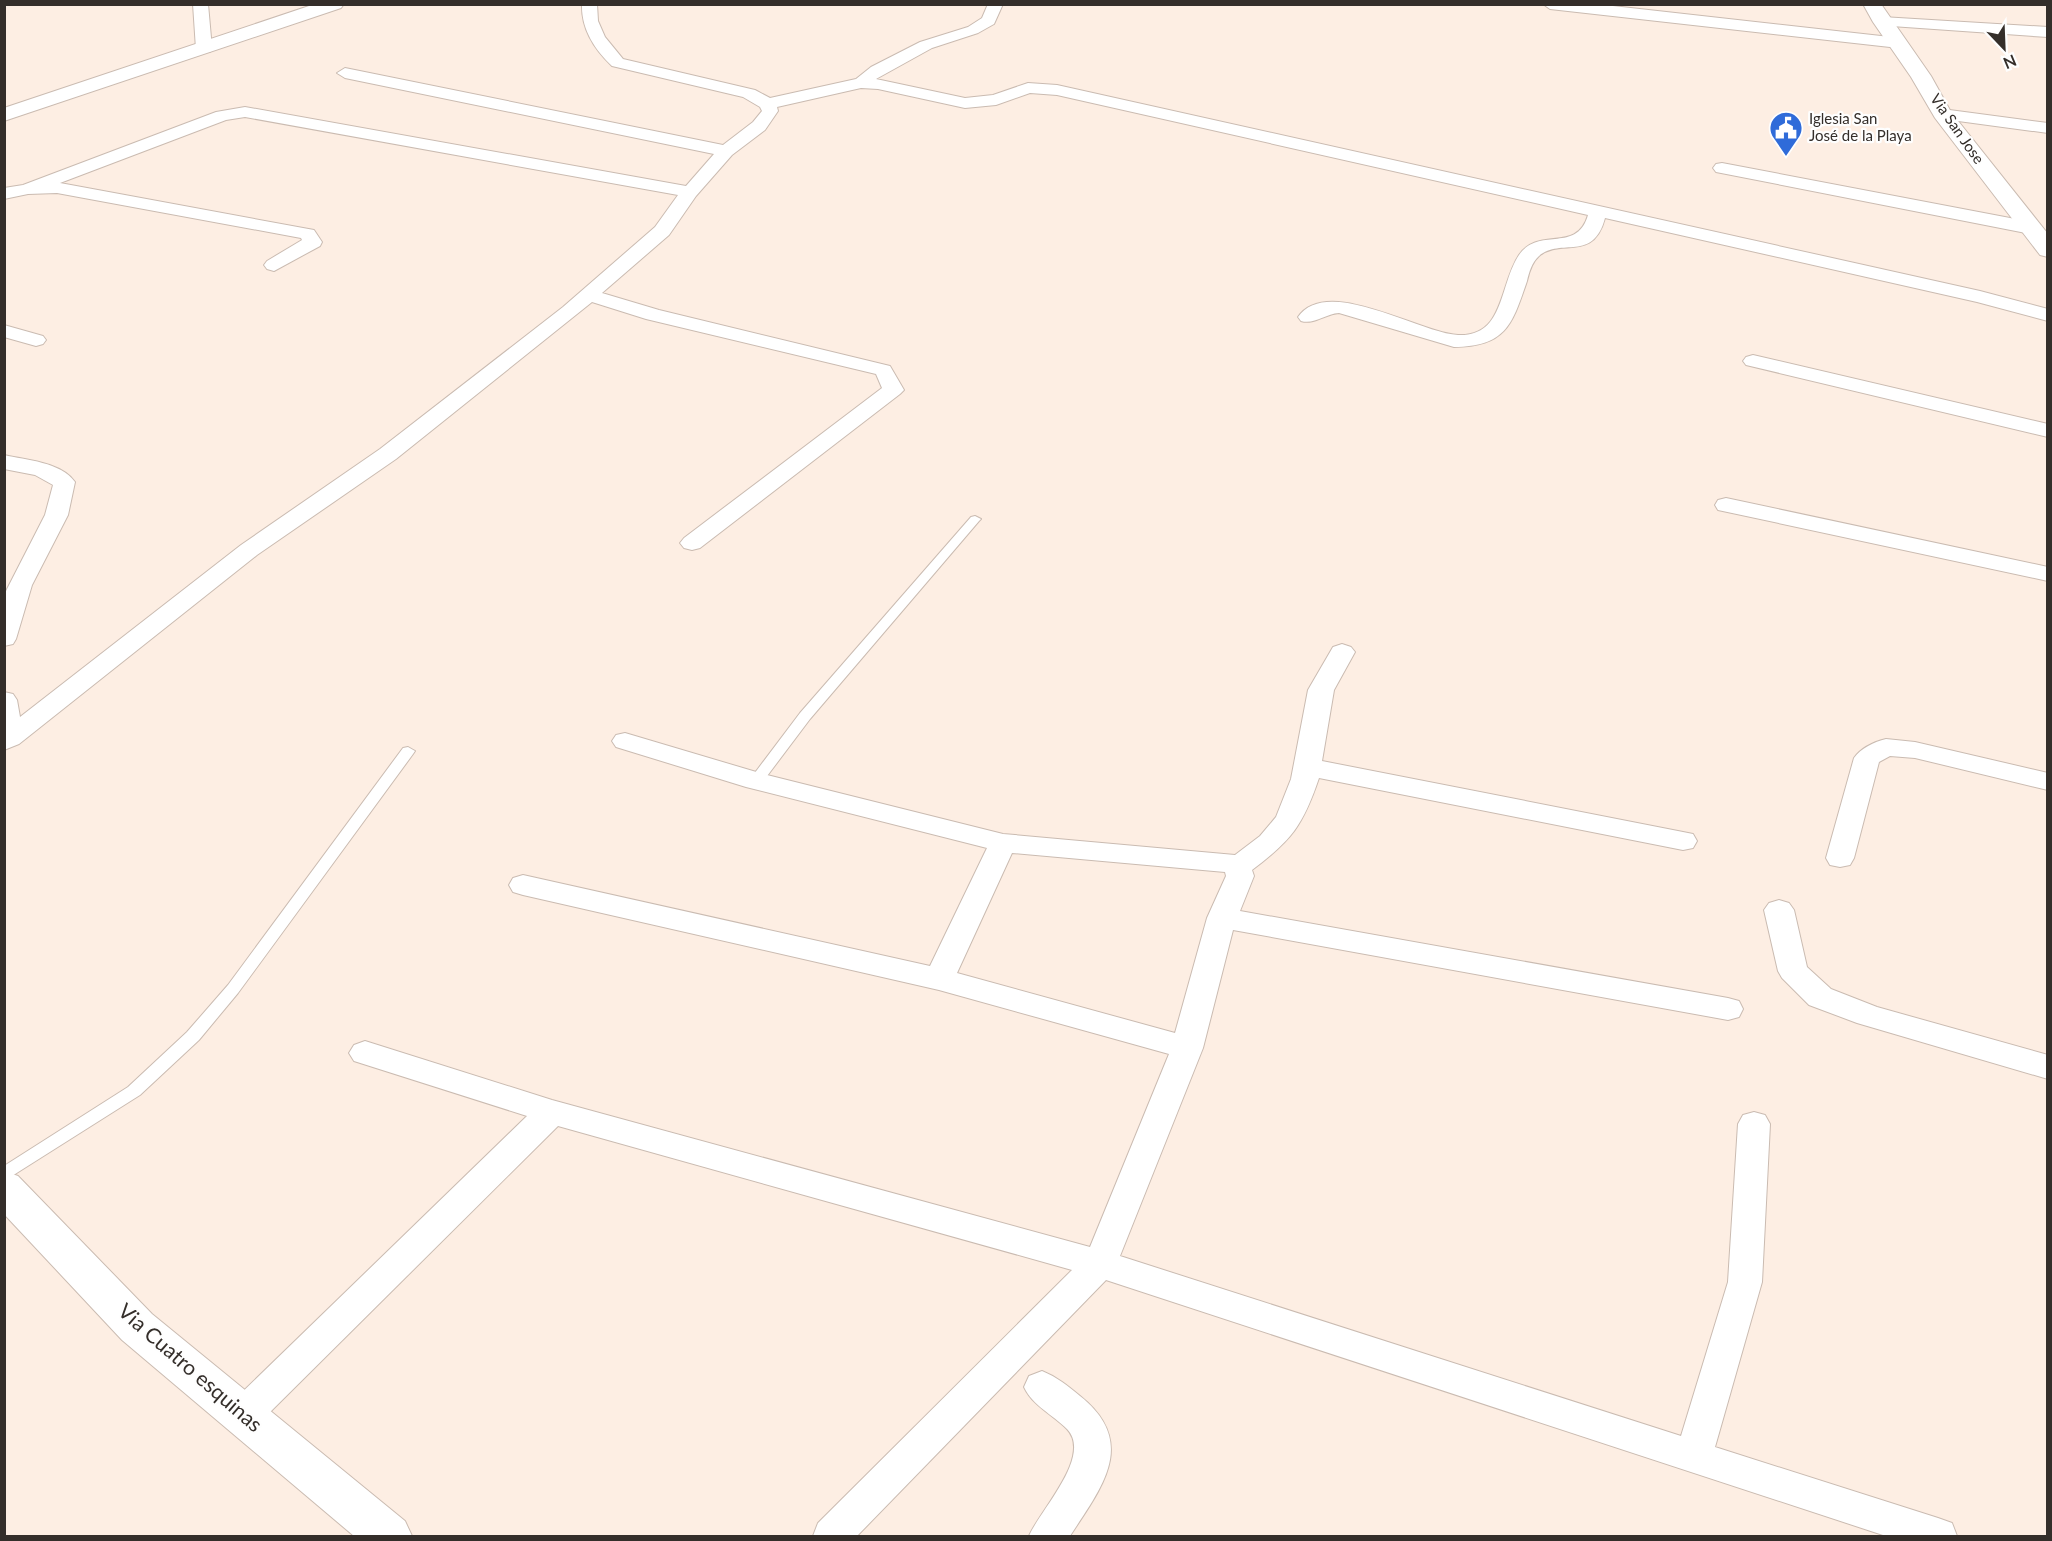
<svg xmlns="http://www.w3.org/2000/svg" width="2052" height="1541" font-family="Lato,sans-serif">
  <rect width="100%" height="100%" fill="#fdeee3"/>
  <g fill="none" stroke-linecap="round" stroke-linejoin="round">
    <defs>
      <path id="lane" d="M975,516L981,519L979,521L810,719L761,784H751L749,781L751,778L800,713L971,517Z
        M408,747L415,751L413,754L238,993L199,1040L140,1095L4,1181V1166L128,1087L187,1032L228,985L403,748Z"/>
      <path id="street" d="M193,4H208L212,49L210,52H198L196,49Z
        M582,4H597L598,21L605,37L623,59L755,90L770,98L856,79L871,67L920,42L968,27L982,18L988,4H1003L994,24L978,33L932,48L876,79L965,98L993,95L1028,83L1057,85L1980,291L2048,309V321L1977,302L1605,218C1593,263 1561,237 1539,256C1532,262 1529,272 1527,281C1512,325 1506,346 1454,347L1339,313C1325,314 1314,325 1301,321L1298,317C1327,275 1419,333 1458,335C1505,337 1499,285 1519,255C1539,226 1577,254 1588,215L1057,95L1030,93L996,105L965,108L878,89L861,88L777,107L778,111L765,130L732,155L696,196L669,235L602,293L659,310L890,366L904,390L900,394L700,548L692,550L684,548L680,543L684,538L882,388L876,374L646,319L592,302L396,459L257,555L19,744L4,750V692L13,694L17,700L20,717L241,545L380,449L563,307L655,227L678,195L245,117L226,120L60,183L314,230L322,242L320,246L274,271L267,269L264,265L267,261L302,240L301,238L57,193L28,194L4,199V188L23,185L216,112L245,107L686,186L714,154L345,78L337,73L345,68L723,145L753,122L762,111L760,107L743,97L612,66C595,50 581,29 582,4Z
        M1543,4H1595L1899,38L1907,43L1899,48L1550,9Z
        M1882,17L2048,27V37L1877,25L1874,22L1877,19Z
        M1942,109L2048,123V133L1936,118L1934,114L1936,110Z
        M1722,163L2031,222L2038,224L2040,228L2038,232L2031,234L1716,172L1713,168L1716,164Z
        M4,325L43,336L46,340L43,344L36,346L4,337Z
        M1753,355L2048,424V437L1746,365L1743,361L1746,357Z
        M4,455C26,460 61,462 75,482L68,515L32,585L16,639L13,644L4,646V595L45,515L53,485L35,475L4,469Z
        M1726,498L2048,567V581L1718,510L1715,505L1718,500Z
        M1342,644L1351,647L1355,652L1334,690L1322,761L1683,832L1693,834L1697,841L1693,848L1683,850L1319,778C1303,825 1292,840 1252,870L1254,876L1240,911L1728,998L1739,1001L1743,1009L1739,1017L1728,1020L1233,930L1203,1048L1120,1256L1681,1436L1728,1282L1738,1124L1743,1115L1754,1112L1765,1115L1770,1124L1762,1282L1715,1447L1938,1518L1952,1523L1957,1536H1886L1106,1280L857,1536H813L818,1523L1072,1270L558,1126L256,1426L243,1431L230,1426L224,1415L230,1404L527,1116L354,1061L349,1053L354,1045L365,1041L552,1100L1090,1247L1169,1054L939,990L523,895L513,892L509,885L513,878L523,875L930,966L987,848L746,787L616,747L612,741L616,735L625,733L763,774L1003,834L1235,855L1260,836L1276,817L1291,779L1308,690L1333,647ZM1012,853L1225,872L1226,876L1207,918L1175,1033L957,973Z
        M1886,739L1915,742L2048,773V790L1915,758L1890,756L1879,762L1854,858L1850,865L1840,867L1830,865L1826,858L1854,758C1861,748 1874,742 1886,739Z
        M1779,900L1789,903L1794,910L1807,967L1831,989L1877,1007L2048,1055V1079L1857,1023L1809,1005L1782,978L1778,971L1764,910L1769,903Z
        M1042,1371C1057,1377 1068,1386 1080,1396C1139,1443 1101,1488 1070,1536H1029C1040,1510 1093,1456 1067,1429C1052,1414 1033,1406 1024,1387L1029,1376Z"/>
      <path id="secondary" d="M315,4H344L341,8L4,121V108Z
        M1863,4H1881L1931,76L1951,112L2048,234V257L2040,255L1935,118L1911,77L1873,22Z
        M4,1171L18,1176L152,1314L405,1521L412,1536H354L122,1340L4,1214Z"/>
    </defs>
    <!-- lane casing -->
    <use href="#lane" stroke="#cabbb1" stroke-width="2"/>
    <!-- street casing -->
    <use href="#street" stroke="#cabbb1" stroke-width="2"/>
    <!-- secondary casing -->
    <use href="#secondary" stroke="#cabbb1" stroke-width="2"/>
    <!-- lane -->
    <use href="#lane" fill="#fff" fill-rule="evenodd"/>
    <!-- street -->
    <use href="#street" fill="#fff" fill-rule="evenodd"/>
    <!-- secondary -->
    <use href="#secondary" fill="#fff" fill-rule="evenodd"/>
  </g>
  <!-- icons -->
  <defs>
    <symbol id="civic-pin" viewBox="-11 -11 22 30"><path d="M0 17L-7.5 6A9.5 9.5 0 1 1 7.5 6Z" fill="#2f6bd9" stroke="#fefefe"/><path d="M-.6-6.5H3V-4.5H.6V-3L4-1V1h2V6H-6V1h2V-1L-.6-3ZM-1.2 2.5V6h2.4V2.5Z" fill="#fff"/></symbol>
  </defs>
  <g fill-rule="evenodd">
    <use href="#civic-pin" x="1767" y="109" width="38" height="52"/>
  </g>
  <g text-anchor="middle" stroke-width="4.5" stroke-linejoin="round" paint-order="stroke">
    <!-- far-poi labels -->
    <g font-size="15" fill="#342e2a" stroke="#fefefe" text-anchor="start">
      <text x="1809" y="124">Iglesia San<tspan x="1809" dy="17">José de la Playa</tspan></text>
    </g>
    <!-- far-street labels -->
    <g font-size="15" fill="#342e2a" stroke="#fefefe">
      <text transform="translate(1957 129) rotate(55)" y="5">Via San Jose</text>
    </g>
    <!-- near-street labels -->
    <g font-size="21" fill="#342e2a" stroke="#fefefe">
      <text transform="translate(190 1368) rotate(41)" y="7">Via Cuatro esquinas</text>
    </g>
  </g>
  <!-- border -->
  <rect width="2052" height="1541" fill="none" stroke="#342e2a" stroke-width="12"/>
  <!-- north arrow -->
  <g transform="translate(2004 48) rotate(157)" stroke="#fefefe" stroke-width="4.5" paint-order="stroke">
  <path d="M0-4.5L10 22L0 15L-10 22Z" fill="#342e2a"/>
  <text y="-9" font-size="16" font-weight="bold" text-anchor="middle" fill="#342e2a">N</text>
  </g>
</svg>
